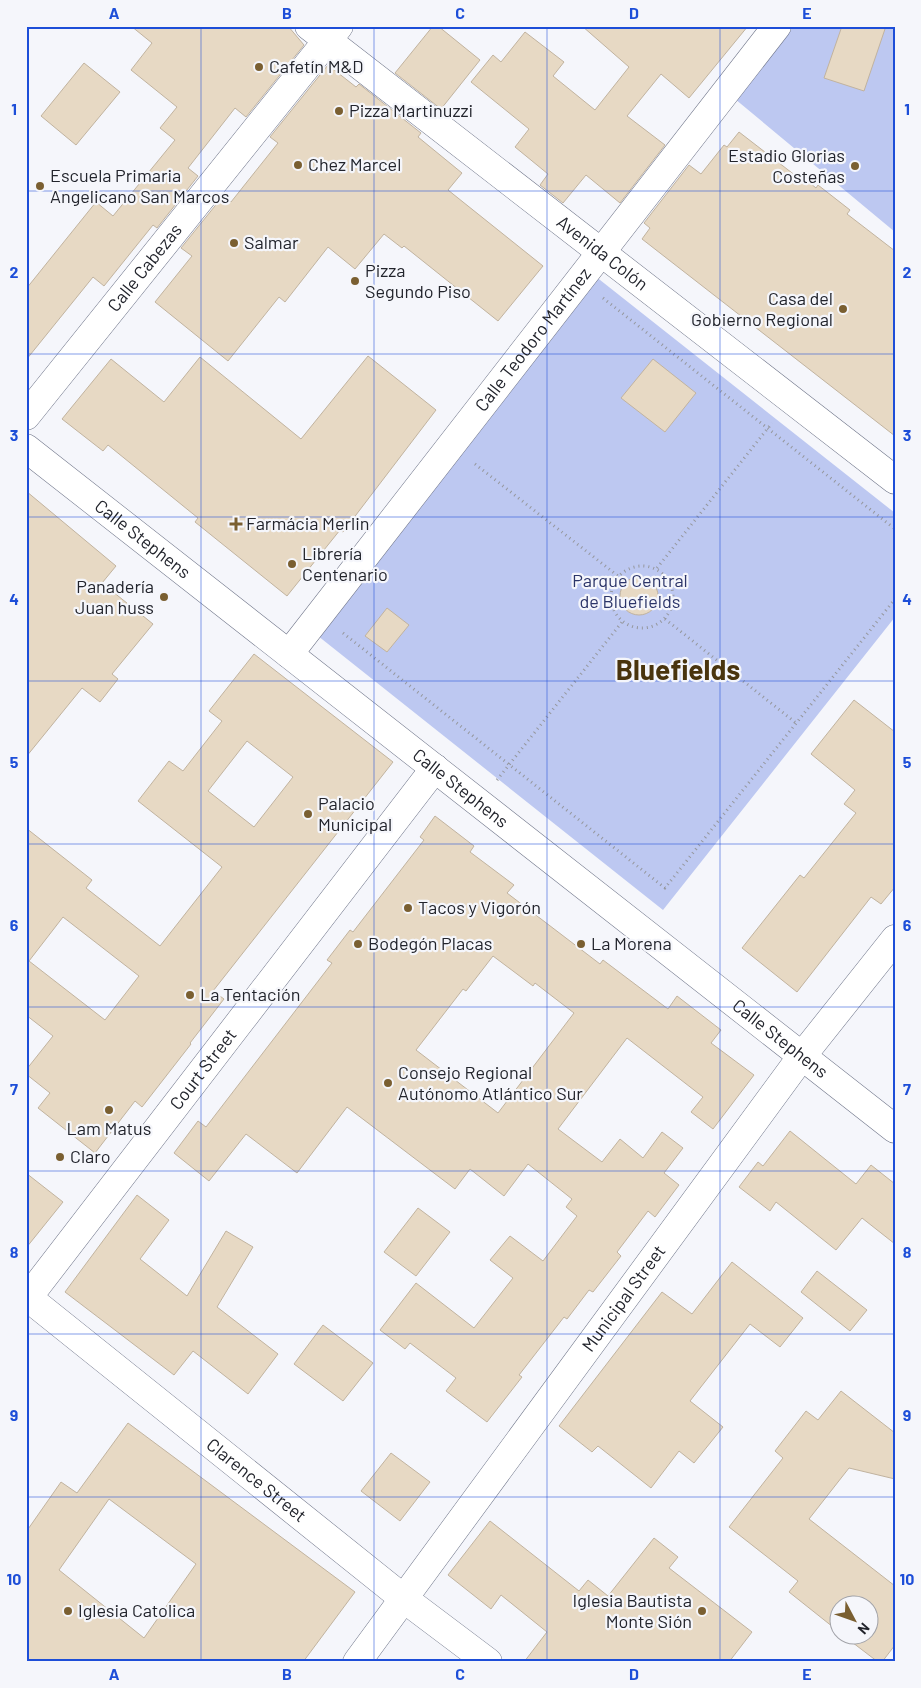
<svg xmlns="http://www.w3.org/2000/svg" width="921" height="1688" font-family="Barlow,sans-serif">
  <rect width="100%" height="100%" fill="#f5f6fb"/>
  <!-- green -->
  <path fill="#bdc8f1" d="M792,26H895V232L735,99Z
    M595,276L895,513V617L663,910L313,632Z"/>
  <!-- building -->
  <path fill="#e7d9c4" stroke="#c1b39f" fill-rule="evenodd" d="M131,26H288L304,45L246,117L235,108L188,168L198,176L157,228L153,225L104,286L93,277L26,360V289L96,202L113,216L175,140L160,128L177,107L131,70L152,43Z
    M433,26H438L480,60L441,109L395,73Z
    M582,26H748L689,98L661,74L627,116L665,145L620,203L586,175L563,203L540,185L548,174L515,147L529,129L471,82L493,55L501,62L525,32L564,62L553,76L595,110L629,67Z
    M842,26H886L864,91L824,78Z
    M84,63L120,92L76,145L41,116Z
    M328,65L356,87L359,84L421,133L418,137L462,173L448,190L543,266L498,321L404,246L402,248L384,234L355,269L328,247L285,302L279,297L228,361L155,302L192,256L181,248L223,196L231,202L278,143L270,137Z
    M739,132L796,176L798,173L816,188L818,185L850,210L847,214L895,251V436L642,239L650,228L644,223L689,165L701,174L724,145L727,147Z
    M368,356L436,410L343,532L340,530L287,596L195,522L198,518L108,445L103,451L62,419L111,359L164,402L200,357L301,439Z
    M653,359L696,393L665,432L621,398Z
    M26,491L116,566L102,583L153,624L112,674L118,679L100,702L82,688L26,757Z
    M620 596a19 19 0 1 1 38 0a19 19 0 1 1-38 0Z
    M387,608L409,625L387,652L365,636Z
    M254,654L393,762L213,991L224,999L190,1043L191,1044L142,1107L135,1101L95,1153L38,1108L50,1093L26,1074V1070L53,1036L26,1015V828L92,880L86,888L160,946L222,867L138,801L169,761L183,771L222,721L209,711ZM247,741L293,777L254,827L208,791ZM63,917L139,976L105,1020L29,961Z
    M854,700L895,732V887L881,904L871,897L797,992L742,948L800,875L804,878L856,813L844,804L855,790L811,754Z
    M435,816L474,846L470,852L514,885L507,893L600,964L603,960L668,1009L677,996L721,1030L711,1043L754,1075L713,1129L691,1112L703,1097L627,1038L558,1129L602,1162L620,1139L643,1158L662,1132L683,1148L664,1173L679,1185L655,1217L648,1211L617,1252L621,1256L593,1292L589,1290L567,1319L564,1317L519,1375L522,1377L487,1422L446,1391L456,1378L410,1343L405,1349L380,1330L416,1283L474,1328L513,1278L490,1260L510,1236L543,1261L577,1216L566,1207L572,1199L528,1164L504,1196L470,1169L455,1189L347,1107L297,1173L246,1134L209,1181L174,1153L198,1121L206,1127L332,963L327,960L350,930L353,932L424,840L420,837ZM493,956L533,986L535,983L574,1013L498,1113L416,1050L463,989L466,991Z
    M790,1131L856,1184L871,1165L895,1184V1244L862,1218L836,1250L776,1202L770,1211L739,1187L758,1162L763,1166Z
    M26,1173L63,1202L26,1248Z
    M137,1195L169,1220L140,1259L187,1296L226,1231L253,1247L217,1307L278,1354L248,1394L193,1351L174,1375L65,1292Z
    M418,1208L450,1232L416,1276L384,1252Z
    M732,1262L803,1318L780,1347L750,1324L690,1401L723,1427L694,1463L679,1451L651,1488L598,1446L592,1452L559,1426L662,1292L692,1314Z
    M817,1271L867,1310L850,1331L801,1292Z
    M323,1325L373,1363L343,1401L294,1364Z
    M841,1391L895,1433V1479L849,1468L809,1519L895,1586V1645L882,1662H878L844,1636H868V1606H838V1631L789,1592L798,1581L729,1527L783,1458L775,1451L806,1411L818,1420Z
    M128,1423L355,1592L303,1662H26V1532L61,1482L77,1493ZM109,1499L196,1564L144,1638L59,1570Z
    M391,1453L430,1482L400,1521L361,1491Z
    M490,1521L579,1591L588,1580L608,1596L654,1538L678,1557L669,1568L752,1632L729,1662H524L547,1632L501,1595L491,1609L448,1575Z"/>
  <g fill="none" stroke-linecap="round" stroke-linejoin="round">
    <defs>
      <g id="minor">
        <path id="s1" d="M309,26L895,480"/>
        <path id="s2" d="M289,654L777,26"/>
        <path id="s3" d="M26,1300L435,768"/>
        <path id="s4" d="M357,1662L802,1056L895,939"/>
      </g>
      <g id="tertiary">
        <path id="s5" d="M26,416L339,26"/>
        <path id="s6" d="M26,448L895,1129"/>
        <path id="s7" d="M26,1296L403,1598L488,1662"/>
      </g>
    </defs>
    <!-- minor casing -->
    <use href="#minor" stroke="#6f7589" stroke-width="29"/>
    <!-- tertiary casing -->
    <use href="#tertiary" stroke="#6f7589" stroke-width="29"/>
    <!-- path -->
    <path stroke="#95979d" stroke-width="3" stroke-dasharray="1 4" stroke-linecap="butt" d="M603,298L895,529
      M475,464L618,576
      M611 597a31 31 0 1 1 62 0a31 31 0 1 1-62 0Z
      M657,568L772,423
      M665,619L796,723
      M343,633L665,888L895,599
      M497,780L622,622"/>
    <!-- minor -->
    <use href="#minor" stroke="#fff" stroke-width="28"/>
    <!-- tertiary -->
    <use href="#tertiary" stroke="#fff" stroke-width="28"/>
  </g>
  <!-- grid -->
  <path fill="none" stroke="#1d4ed8" stroke-width="1" stroke-opacity="0.55" d="M201,26V1662M374,26V1662M547,26V1662M720,26V1662M26,191H895M26,354H895M26,517H895M26,681H895M26,844H895M26,1007H895M26,1171H895M26,1334H895M26,1497H895"/>
  <!-- markers -->
  <g fill="#7a5f31" stroke="#f5f6fb" stroke-width="2">
    <circle cx="259" cy="67" r="5"/>
    <circle cx="339" cy="111" r="5"/>
    <circle cx="298" cy="165" r="5"/>
    <circle cx="855" cy="166" r="5"/>
    <circle cx="40" cy="186" r="5"/>
    <circle cx="234" cy="243" r="5"/>
    <circle cx="355" cy="281" r="5"/>
    <circle cx="843" cy="309" r="5"/>
    <path d="M233.5 516.5h5v5h5v5h-5v5h-5v-5h-5v-5h5z"/>
    <circle cx="292" cy="564" r="5"/>
    <circle cx="164" cy="597" r="5"/>
    <circle cx="308" cy="814" r="5"/>
    <circle cx="408" cy="908" r="5"/>
    <circle cx="358" cy="944" r="5"/>
    <circle cx="581" cy="944" r="5"/>
    <circle cx="190" cy="995" r="5"/>
    <circle cx="388" cy="1083" r="5"/>
    <circle cx="109" cy="1110" r="5"/>
    <circle cx="60" cy="1157" r="5"/>
    <circle cx="68" cy="1611" r="5"/>
    <circle cx="702" cy="1611" r="5"/>
  </g>
  <g text-anchor="middle" stroke-width="4.5" stroke-linejoin="round" paint-order="stroke">
    <!-- poi labels -->
    <g font-size="18" fill="#22242c" stroke="#f5f6fb" text-anchor="start">
      <text x="269" y="73">Cafetín M&amp;D</text>
      <text x="349" y="117">Pizza Martinuzzi</text>
      <text x="845" y="162" text-anchor="end">Estadio Glorias<tspan x="845" dy="21">Costeñas</tspan></text>
      <text x="308" y="171">Chez Marcel</text>
      <text x="50" y="182">Escuela Primaria<tspan x="50" dy="21">Angelicano San Marcos</tspan></text>
      <text x="244" y="249">Salmar</text>
      <text x="365" y="277">Pizza<tspan x="365" dy="21">Segundo Piso</tspan></text>
      <text x="833" y="305" text-anchor="end">Casa del<tspan x="833" dy="21">Gobierno Regional</tspan></text>
      <text x="246" y="530">Farmácia Merlin</text>
      <text x="302" y="560">Librería<tspan x="302" dy="21">Centenario</tspan></text>
      <text x="154" y="593" text-anchor="end">Panadería<tspan x="154" dy="21">Juan huss</tspan></text>
      <text x="318" y="810">Palacio<tspan x="318" dy="21">Municipal</tspan></text>
      <text x="418" y="914">Tacos y Vigorón</text>
      <text x="368" y="950">Bodegón Placas</text>
      <text x="591" y="950">La Morena</text>
      <text x="200" y="1001">La Tentación</text>
      <text x="398" y="1079">Consejo Regional<tspan x="398" dy="21">Autónomo Atlántico Sur</tspan></text>
      <text x="109" y="1135" text-anchor="middle">Lam Matus</text>
      <text x="70" y="1163">Claro</text>
      <text x="692" y="1607" text-anchor="end">Iglesia Bautista<tspan x="692" dy="21">Monte Sión</tspan></text>
      <text x="78" y="1617">Iglesia Catolica</text>
    </g>
    <!-- street labels -->
    <g font-size="18" fill="#22242c" stroke="#f5f6fb">
      <text dy="6" stroke="none"><textPath href="#s1" startOffset="371">Avenida Colón</textPath></text>
      <text dy="6" stroke="none"><textPath href="#s5" startOffset="190">Calle Cabezas</textPath></text>
      <text dy="6" stroke="none"><textPath href="#s2" startOffset="398">Calle Teodoro Martínez</textPath></text>
      <text dy="6" stroke="none"><textPath href="#s6" startOffset="148">Calle Stephens</textPath></text>
      <text dy="6" stroke="none"><textPath href="#s6" startOffset="552">Calle Stephens</textPath></text>
      <text dy="6" stroke="none"><textPath href="#s6" startOffset="958">Calle Stephens</textPath></text>
      <text dy="6" stroke="none"><textPath href="#s3" startOffset="291">Court Street</textPath></text>
      <text dy="6" stroke="none"><textPath href="#s4" startOffset="451">Municipal Street</textPath></text>
      <text dy="6" stroke="none"><textPath href="#s7" startOffset="295">Clarence Street</textPath></text>
    </g>
    <!-- park labels -->
    <g font-size="18" fill="#2c3569" stroke="#f5f6fb">
      <text x="630" y="587">Parque Central<tspan x="630" dy="21">de Bluefields</tspan></text>
    </g>
    <!-- town labels -->
    <g font-size="28" font-weight="bold" fill="#49340e" stroke="#f5f6fb">
      <text x="678" y="680">Bluefields</text>
    </g>
  </g>
  <!-- border -->
  <rect width="921" height="1688" fill="none" stroke="#f5f6fb" stroke-width="55"/>
  <!-- north arrow -->
  <g transform="translate(854 1620) rotate(131)"><circle r="24" fill="#f5f6fb" stroke="#a1a2a8"/>
  <path d="M0-4L9 19L0 12L-9 19Z" fill="#7a5f31"/>
  <text y="-8" font-size="14" font-weight="bold" text-anchor="middle" fill="#22242c">N</text>
  </g>
  <rect x="28" y="28" width="866" height="1632" fill="none" stroke="#1d4ed8" stroke-width="2"/>
  <g font-size="16" text-anchor="middle" font-weight="bold" fill="#1d4ed8">
    <text x="114" y="19">A</text>
    <text x="287" y="19">B</text>
    <text x="460" y="19">C</text>
    <text x="634" y="19">D</text>
    <text x="807" y="19">E</text>
    <text x="14" y="115">1</text>
    <text x="907" y="115">1</text>
    <text x="14" y="278">2</text>
    <text x="907" y="278">2</text>
    <text x="14" y="441">3</text>
    <text x="907" y="441">3</text>
    <text x="14" y="605">4</text>
    <text x="907" y="605">4</text>
    <text x="14" y="768">5</text>
    <text x="907" y="768">5</text>
    <text x="14" y="931">6</text>
    <text x="907" y="931">6</text>
    <text x="14" y="1095">7</text>
    <text x="907" y="1095">7</text>
    <text x="14" y="1258">8</text>
    <text x="907" y="1258">8</text>
    <text x="14" y="1421">9</text>
    <text x="907" y="1421">9</text>
    <text x="14" y="1585">10</text>
    <text x="907" y="1585">10</text>
    <text x="114" y="1680">A</text>
    <text x="287" y="1680">B</text>
    <text x="460" y="1680">C</text>
    <text x="634" y="1680">D</text>
    <text x="807" y="1680">E</text>
  </g>
</svg>
